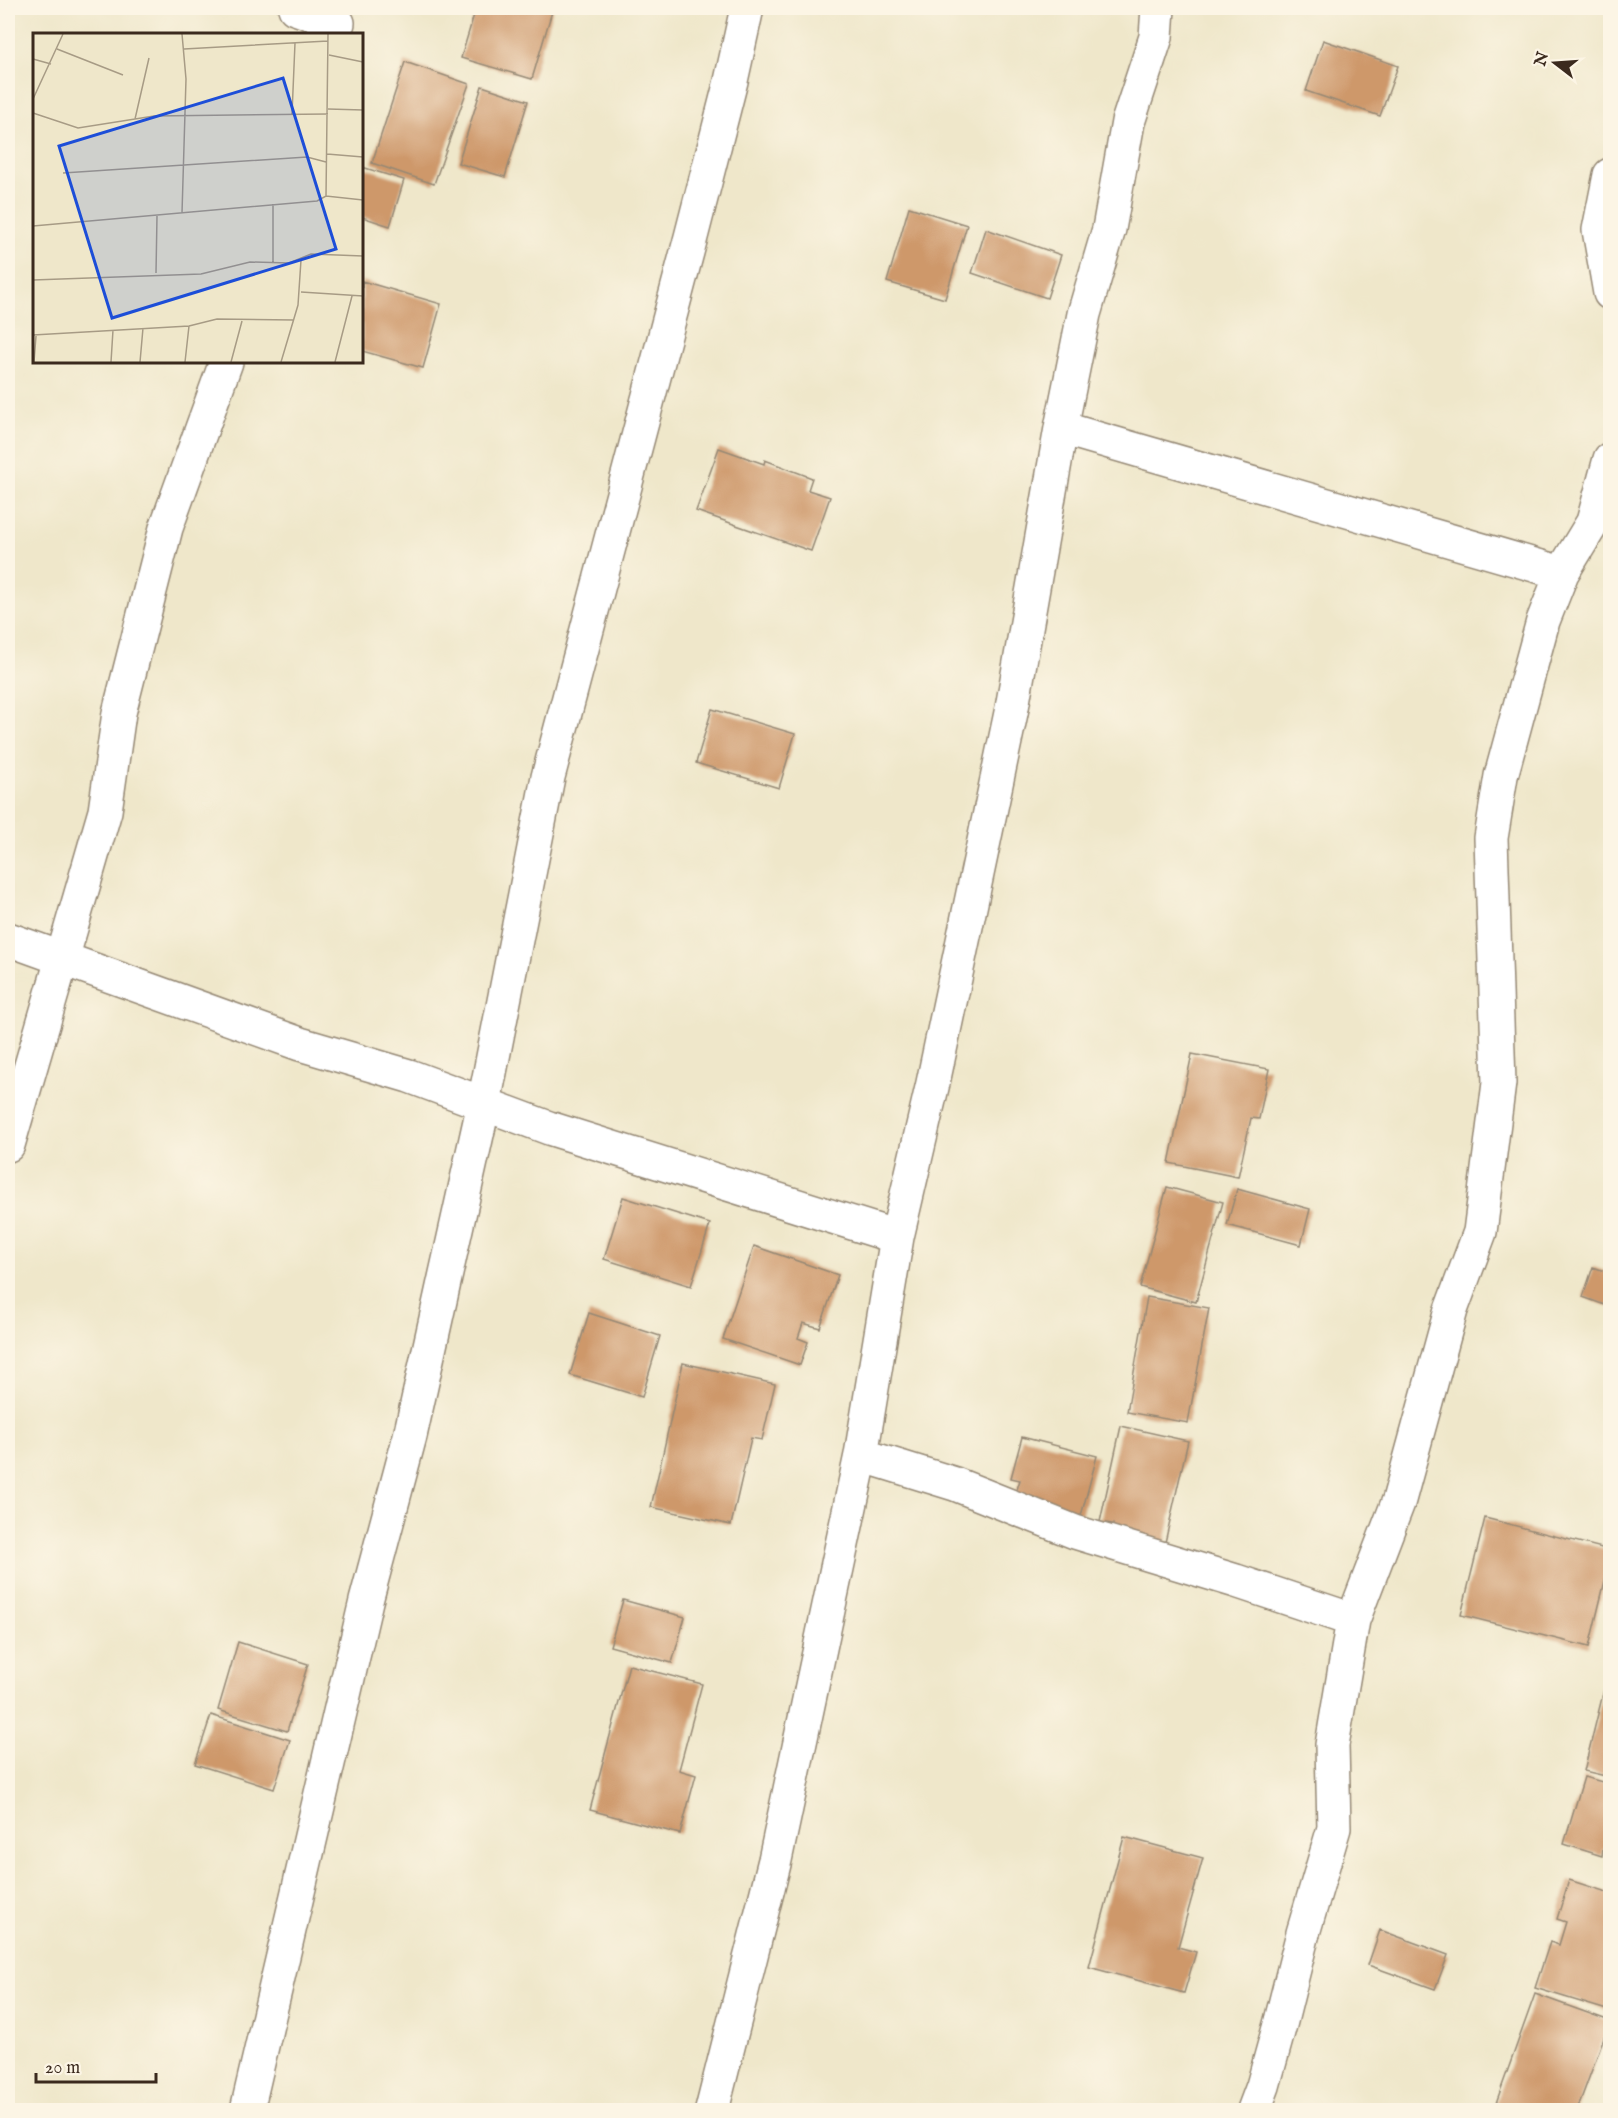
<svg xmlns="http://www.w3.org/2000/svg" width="1618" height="2118" font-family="'IM FELL English',serif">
  <rect width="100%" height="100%" fill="#fcf5e5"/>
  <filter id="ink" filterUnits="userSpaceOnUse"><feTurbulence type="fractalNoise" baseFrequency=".0167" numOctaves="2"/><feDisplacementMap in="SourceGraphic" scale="12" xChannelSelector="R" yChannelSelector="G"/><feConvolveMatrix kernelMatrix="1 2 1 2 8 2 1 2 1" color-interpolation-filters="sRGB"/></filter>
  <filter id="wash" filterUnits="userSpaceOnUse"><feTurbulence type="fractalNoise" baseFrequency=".008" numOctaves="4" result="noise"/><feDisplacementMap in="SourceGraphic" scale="24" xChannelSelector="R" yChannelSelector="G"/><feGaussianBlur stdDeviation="1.35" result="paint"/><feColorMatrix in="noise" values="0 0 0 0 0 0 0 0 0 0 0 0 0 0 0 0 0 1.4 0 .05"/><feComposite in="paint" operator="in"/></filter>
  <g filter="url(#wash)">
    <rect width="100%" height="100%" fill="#efe7ca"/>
    <g id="blocks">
      <!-- building -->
      <path fill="#ce986b" d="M476,8H553L532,79L461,58Z
        M1323,40L1398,66L1380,116L1306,91Z
        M405,62L469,84L434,184L372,163Z
        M482,86L528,101L505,177L458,163Z
        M362,167L404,180L390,226L362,217Z
        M909,207L967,225L945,299L887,282Z
        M986,229L1061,255L1047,298L972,273Z
        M362,281L441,304L423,368L362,351Z
        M719,448L764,464L765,460L812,478L808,490L830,497L811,551L696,511Z
        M712,709L795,734L779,788L696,763Z
        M1192,1054L1269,1069L1259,1119L1251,1118L1238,1177L1169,1163Z
        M1167,1187L1223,1202L1196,1302L1140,1287Z
        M1237,1189L1310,1209L1301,1245L1227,1225Z
        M623,1197L710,1224L691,1286L604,1259Z
        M754,1246L838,1275L820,1328L803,1323L798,1338L808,1342L800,1365L723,1339Z
        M1593,1267L1610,1273V1307L1583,1297Z
        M1147,1297L1209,1308L1188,1423L1127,1412Z
        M589,1313L660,1336L642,1397L570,1375Z
        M683,1363L775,1384L762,1440L751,1438L731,1525L651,1507Z
        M1121,1426L1188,1441L1164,1547L1110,1535L1113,1524L1100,1522Z
        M1022,1437L1097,1456L1081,1516L1014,1499L1020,1480L1011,1478Z
        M1485,1518L1610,1550V1560L1589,1647L1461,1615Z
        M623,1600L685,1617L672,1663L610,1646Z
        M238,1642L308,1664L287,1731L218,1710Z
        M629,1665L702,1684L679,1770L696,1775L680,1834L590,1810Z
        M1610,1665V1777L1584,1771Z
        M211,1715L290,1740L274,1789L195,1764Z
        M1584,1777L1610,1784V1851L1603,1849L1602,1856L1564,1844Z
        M1124,1837L1203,1858L1178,1947L1196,1952L1184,1993L1089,1967Z
        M1569,1880L1610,1893V2011L1535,1988L1550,1942L1559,1945L1566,1922L1557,1919Z
        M1380,1930L1448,1955L1435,1989L1368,1965Z
        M1535,1994L1610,2021L1577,2110H1515L1496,2103Z"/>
    </g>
  </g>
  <g filter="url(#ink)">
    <use href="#blocks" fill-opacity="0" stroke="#958874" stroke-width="1.5"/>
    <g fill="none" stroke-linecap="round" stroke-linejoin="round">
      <defs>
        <path id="street" d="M295,8L338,23
          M1610,175L1599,230L1610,293
          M1061,428L1562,573
          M8,939L300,1044L409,1076L549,1128L897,1237
          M8,1145L105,811L119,713L166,528L226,362
          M861,1455L955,1484L1075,1532L1236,1581L1353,1620
          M247,2110L366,1601L410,1436L443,1287L484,1103L548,777L691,237L731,81L747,8
          M712,2110L775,1860L861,1455L897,1237L933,1083L1012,708L1061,428L1084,314L1109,229L1128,122L1156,37L1158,8
          M1254,2110L1263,2086L1281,2021L1303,1933L1334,1828L1332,1745L1353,1620L1399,1500L1451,1310L1480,1232L1499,1083L1491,838L1501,776L1543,621L1562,573L1593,522L1610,459"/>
      </defs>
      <!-- street casing -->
      <use href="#street" stroke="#958874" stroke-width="36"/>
      <!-- street -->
      <use href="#street" stroke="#fff" stroke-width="33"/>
    </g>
  </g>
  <!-- overview -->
  <g transform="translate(33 33)">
    <rect width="330" height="330" fill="#efe7ca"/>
    <path fill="none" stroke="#a79b85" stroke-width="1.5" d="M24,16L90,42M151,16L295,8M296,22L330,29M0,26L18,31M0,66L30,1M295,76L330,77M0,80L45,95L121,83L295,81M259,81L262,10M102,86L116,25M294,121L330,124M30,140L274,124L293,129M293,163L295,1M240,171V229M149,180L153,46L149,1M0,193L284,168L293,163L330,167M123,240L124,183M0,247L168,241L217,229L256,230L278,221L330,223M268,259L330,263M0,302L156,293L184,286L261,287M1,329L3,303M78,329L80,297M107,329L110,295M152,329L156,293M198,329L209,288M248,329L265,272L268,227M302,329L319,263"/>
    <path fill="#1d4ed8" fill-opacity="0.15" stroke="#1d4ed8" stroke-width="3" d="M250,45L303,216L79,285L26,113Z"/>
    <rect width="330" height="330" fill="none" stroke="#3b2a1e" stroke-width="3"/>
  </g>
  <!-- margin -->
  <rect width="1618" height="2118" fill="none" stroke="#fcf5e5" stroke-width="30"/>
  <!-- north arrow -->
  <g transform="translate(1555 63) rotate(287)" stroke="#fcf5e5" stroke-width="4.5" paint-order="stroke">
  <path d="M0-4.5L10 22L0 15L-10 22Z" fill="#3b2a1e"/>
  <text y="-9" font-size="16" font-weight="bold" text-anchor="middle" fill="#3b2a1e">N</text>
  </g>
  <!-- scale -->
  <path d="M36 2073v9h120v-9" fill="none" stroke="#3b2a1e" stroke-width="3"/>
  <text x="45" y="2073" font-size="18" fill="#3b2a1e" stroke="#fcf5e5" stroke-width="4.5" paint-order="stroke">20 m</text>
</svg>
